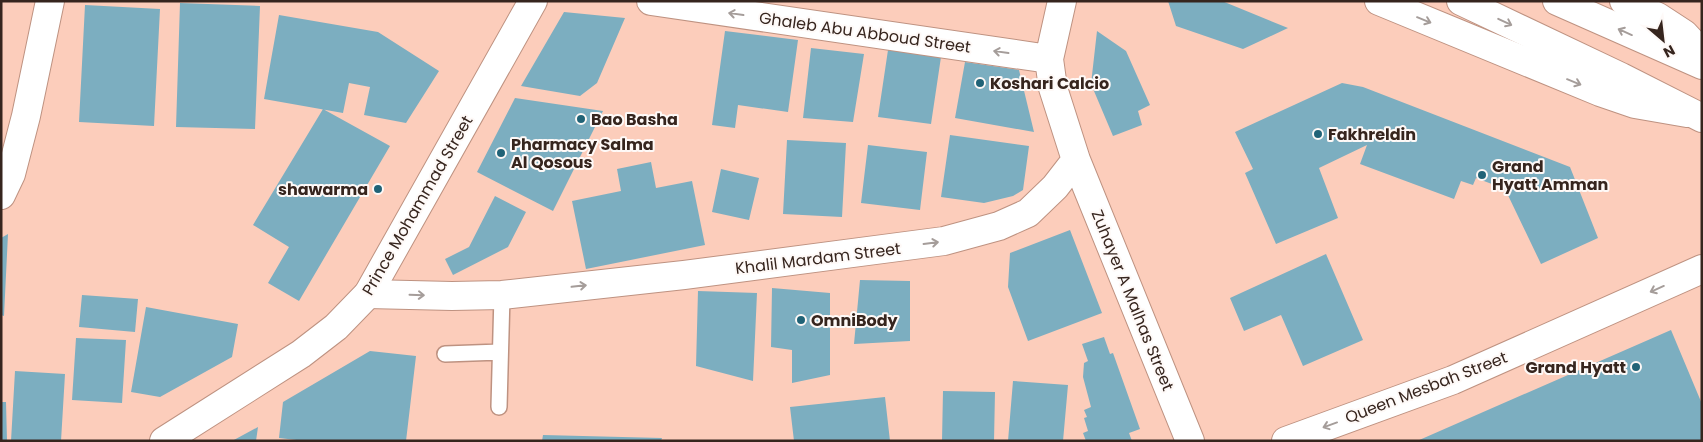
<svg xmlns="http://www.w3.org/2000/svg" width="1703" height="442" font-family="Poppins,sans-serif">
  <rect width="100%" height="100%" fill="#fccdbb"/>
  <!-- building -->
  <path fill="#7caec0" d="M1168,1H1222L1288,28L1243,49L1176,26Z
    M180,3L260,6L255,129L176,127Z
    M85,5L160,9L154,126L79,122Z
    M564,12L625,18L597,83L580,96L521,86Z
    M279,15L378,32L439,71L406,123L364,115L370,87L349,83L343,113L264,99Z
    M725,31L798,40L788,112L738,105L735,128L712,125Z
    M1097,31L1126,51L1150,105L1138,111L1142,125L1113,136L1091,84Z
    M811,48L864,54L853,122L803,118Z
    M888,50L941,57L931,124L878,117Z
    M965,62L1019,70L1034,132L955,118Z
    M1342,83L1363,87L1570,167L1598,238L1541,264L1505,189L1476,178L1473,185L1461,181L1454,199L1360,164L1367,145L1319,168L1338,218L1276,244L1245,173L1253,169L1235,132Z
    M515,98L603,111L553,211L477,172Z
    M323,109L390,146L299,301L268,283L289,247L253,225Z
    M950,135L1029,146L1023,190L1013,196L984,203L941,197Z
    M787,140L846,143L842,217L783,214Z
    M868,145L927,152L920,210L861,203Z
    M651,162L656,188L692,181L705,245L586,269L572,201L621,191L617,169Z
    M721,169L759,178L749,220L712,212Z
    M495,196L526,212L508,247L453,275L445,259L469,247Z
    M1070,230L1102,313L1028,341L1008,287L1010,253Z
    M8,234L4,316L1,315V238Z
    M1326,254L1363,340L1303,366L1281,315L1244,331L1230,298Z
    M860,280L910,281V341L854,344Z
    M772,288L830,293V375L792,383V350L771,347Z
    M698,291L757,293L753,381L696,366Z
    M82,295L138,299L135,332L79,327Z
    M146,307L238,324L232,357L160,397L131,392Z
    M1671,330L1702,404V441H1417Z
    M1104,337L1110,354L1113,353L1140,429L1129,433L1132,441H1086L1083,433L1088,431L1084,418L1087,417L1084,410L1091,407L1083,377L1084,363L1088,361L1082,344Z
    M76,338L126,340L122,403L72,400Z
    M370,351L416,356L406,441H305L279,438L283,402Z
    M15,371L65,374L61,441H11Z
    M1013,381L1068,385L1063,441H1008Z
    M943,391L995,392L994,441H942Z
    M885,397L890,441H794L790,407Z
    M1,402H6L7,441H1Z
    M258,427L256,441H232Z
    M543,435L662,438L661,441H542Z"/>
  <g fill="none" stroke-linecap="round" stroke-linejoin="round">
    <defs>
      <path id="lane" d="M445,354L500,352
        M499,407L502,295"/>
      <path id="street" d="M651,1L1049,59
        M1062,1L1049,59L1053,88L1076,160L1190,441
        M1,195L11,174L26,116L50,1
        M368,294L452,296L502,295L684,275L944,241L999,226L1028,213L1055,187L1076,160
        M1286,441L1453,380L1702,269"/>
      <path id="secondary" d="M1379,1L1600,92L1635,104L1687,113
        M1624,1L1658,17L1684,34L1702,53
        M164,441L301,354L336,327L368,294L533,1"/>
      <path id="primary" d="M1461,1L1621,77L1702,118
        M1557,1L1702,65"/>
    </defs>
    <!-- lane casing -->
    <use href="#lane" stroke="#be9281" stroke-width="18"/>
    <!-- street casing -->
    <use href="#street" stroke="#be9281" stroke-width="30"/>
    <!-- secondary casing -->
    <use href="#secondary" stroke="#be9281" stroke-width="30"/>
    <!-- primary casing -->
    <use href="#primary" stroke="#be9281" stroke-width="30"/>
    <!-- lane -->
    <use href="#lane" stroke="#fff" stroke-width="15"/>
    <!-- street -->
    <use href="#street" stroke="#fff" stroke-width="28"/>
    <!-- secondary -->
    <use href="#secondary" stroke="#fff" stroke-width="28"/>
    <!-- primary -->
    <use href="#primary" stroke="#fff" stroke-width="28"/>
  </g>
  <!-- one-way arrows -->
  <defs><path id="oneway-shaft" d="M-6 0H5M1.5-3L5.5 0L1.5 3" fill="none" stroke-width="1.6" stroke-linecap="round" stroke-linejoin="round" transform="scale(1.25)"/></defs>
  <g stroke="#a59d9a">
    <use href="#oneway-shaft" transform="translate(736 14) rotate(-172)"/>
    <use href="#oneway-shaft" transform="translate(1424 20) rotate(22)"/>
    <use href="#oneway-shaft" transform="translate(1505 22) rotate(25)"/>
    <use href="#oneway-shaft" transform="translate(1625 32) rotate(-156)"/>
    <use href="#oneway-shaft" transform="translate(1001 52) rotate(-172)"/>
    <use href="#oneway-shaft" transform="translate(1574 82) rotate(22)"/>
    <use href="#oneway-shaft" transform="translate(931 243) rotate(-7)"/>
    <use href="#oneway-shaft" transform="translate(579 286) rotate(-6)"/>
    <use href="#oneway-shaft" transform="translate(1657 289) rotate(156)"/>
    <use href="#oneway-shaft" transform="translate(417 295) rotate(2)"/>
    <use href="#oneway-shaft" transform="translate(1330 425) rotate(160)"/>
  </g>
  <!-- markers -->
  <g fill="#216377" stroke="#fef9f7" stroke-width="2">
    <circle cx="980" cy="83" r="5"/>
    <circle cx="581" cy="119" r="5"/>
    <circle cx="1318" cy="134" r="5"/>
    <circle cx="501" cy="153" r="5"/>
    <circle cx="1482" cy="175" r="5"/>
    <circle cx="378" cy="189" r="5"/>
    <circle cx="801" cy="320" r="5"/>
    <circle cx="1636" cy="367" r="5"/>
  </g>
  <g text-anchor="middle" stroke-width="4" stroke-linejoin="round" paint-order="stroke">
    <!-- street labels -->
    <g font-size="16" fill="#36251e" stroke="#fef9f7">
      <text transform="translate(865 32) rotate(8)" y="6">Ghaleb Abu Abboud Street</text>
      <text transform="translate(417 205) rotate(-60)" y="6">Prince Mohammad Street</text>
      <text transform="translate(818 258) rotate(-7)" y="6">Khalil Mardam Street</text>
      <text transform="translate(1133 300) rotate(68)" y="6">Zuhayer A Malhas Street</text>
      <text transform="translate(1426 387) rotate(-21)" y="6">Queen Mesbah Street</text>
    </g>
    <!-- poi labels -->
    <g font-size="16" font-weight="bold" fill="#36251e" stroke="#fef9f7" text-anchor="start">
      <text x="990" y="89">Koshari Calcio</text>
      <text x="591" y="125">Bao Basha</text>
      <text x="1328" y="140">Fakhreldin</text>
      <text x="511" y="150">Pharmacy Salma<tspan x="511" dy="18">Al Qosous</tspan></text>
      <text x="1492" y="172">Grand<tspan x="1492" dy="18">Hyatt Amman</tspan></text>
      <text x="368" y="195" text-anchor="end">shawarma</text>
      <text x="811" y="326">OmniBody</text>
      <text x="1626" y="373" text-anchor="end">Grand Hyatt</text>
    </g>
  </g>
  <!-- border -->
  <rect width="1703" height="442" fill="none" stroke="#36251e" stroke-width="5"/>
  <!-- north arrow -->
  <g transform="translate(1663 40) rotate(152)" stroke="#fef9f7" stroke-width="4" paint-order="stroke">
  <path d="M0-4L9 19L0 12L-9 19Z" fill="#36251e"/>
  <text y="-8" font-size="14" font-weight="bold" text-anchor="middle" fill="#36251e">N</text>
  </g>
</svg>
